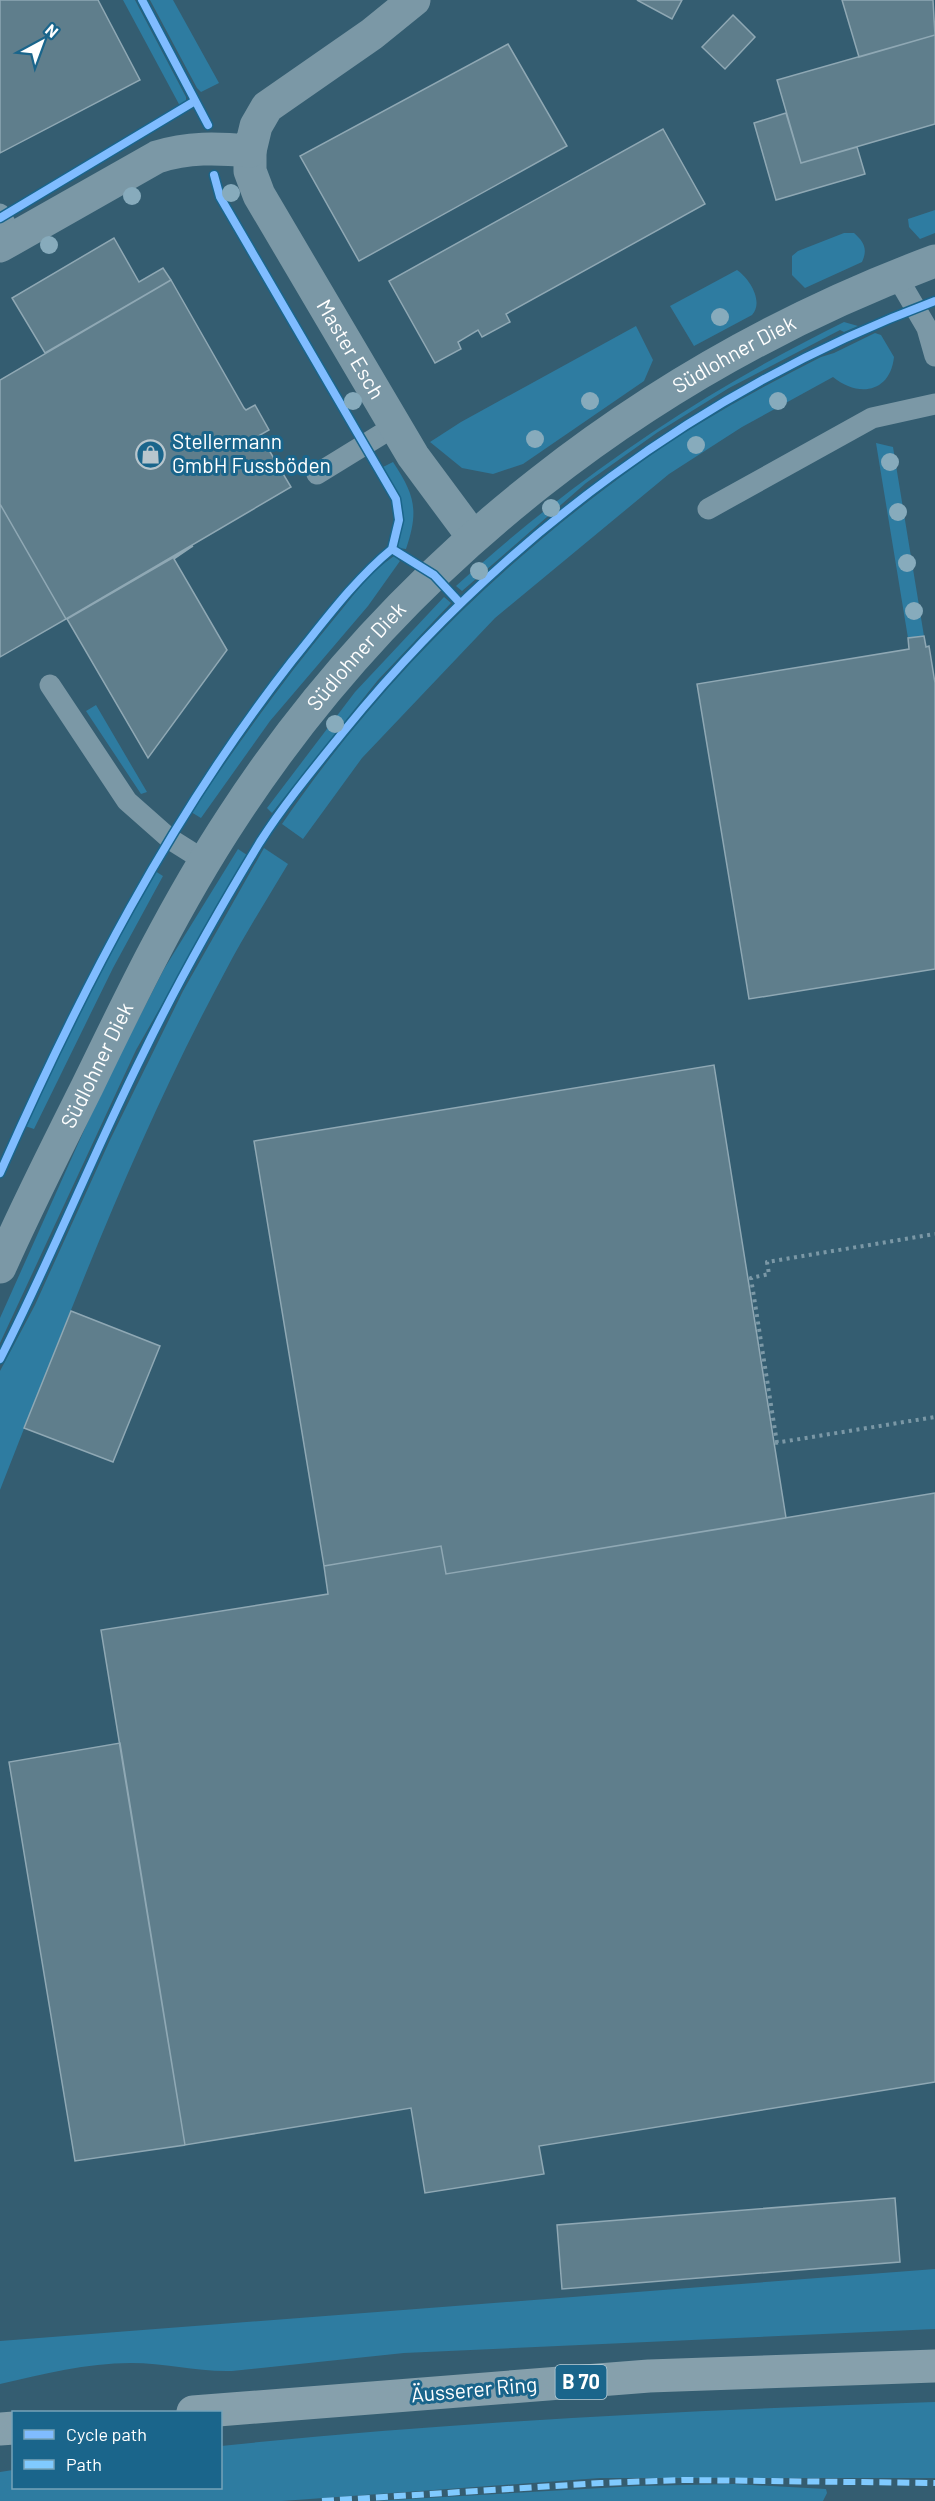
<svg xmlns="http://www.w3.org/2000/svg" width="935" height="2501" font-family="Barlow,sans-serif">
  <rect width="100%" height="100%" fill="#345d71"/>
  <!-- green -->
  <path fill="#2e7ca1" d="M123,0H135L186,97V103L180,106Z
    M150,0H173L219,83L201,92L197,88Z
    M935,210V233L920,239L909,227L908,219Z
    M844,233H854C864,242 868,249 862,262L805,288L792,275V256L798,251Z
    M737,270C750,279 764,302 752,315L694,346L670,306Z
    M844,322L858,326L844,332L840,330L729,388L658,432L586,483L462,591L456,586C575,478 700,393 844,322Z
    M636,326L653,360L644,381L523,464L493,474L462,468L430,442L461,422Z
    M875,333L881,335L894,357C890,394 857,397 833,377L742,427L669,474L495,618L362,758L303,839L282,824C378,683 499,564 637,465C695,423 758,389 821,357L834,353Z
    M876,443L893,447L924,636L908,638Z
    M393,462C415,495 419,511 406,549L399,548L396,543C405,508 400,498 383,467Z
    M394,556L400,561L368,606L270,721L201,818L191,812C237,746 282,681 334,619C351,598 371,571 394,556Z
    M444,597L451,603L378,680L272,813L267,808L355,692Z
    M96,705L147,792L141,794L86,711Z
    M264,848L288,864C267,899 245,934 226,970C136,1136 69,1315 0,1490V1371L35,1305L110,1140L183,991Z
    M238,849L247,855L136,1050L0,1343V1318L103,1088L164,969Z
    M155,871L163,876L113,968L34,1129L25,1126L90,990Z
    M935,2269V2329L404,2353L232,2371C198,2372 165,2363 131,2363C86,2363 44,2374 0,2384V2341Z
    M935,2402V2478H600L282,2501H0V2472L13,2470L14,2488H220L221,2446C458,2421 696,2410 935,2402Z
    M734,2484L826,2489L827,2493L823,2501H373L637,2486Z"/>
  <!-- building -->
  <path fill="#5f7e8c" stroke="#8fa8b4" stroke-width="1.5" d="M0,0H98L140,80L0,153Z
    M637,0H682L672,19Z
    M842,0H933L935,35L859,57Z
    M733,15L755,37L725,69L702,47Z
    M935,35V124L801,163L777,80Z
    M508,44L567,146L359,261L300,156Z
    M786,113L801,163L857,147L865,174L776,200L754,123Z
    M663,129L705,204L506,314L510,322L482,337L478,330L458,342L461,349L435,363L389,281Z
    M114,238L139,282L163,268L171,280L45,353L12,298Z
    M171,280L244,408L246,410L255,405L269,430L260,435L291,487L66,619L0,504V380Z
    M0,504L66,619L0,657Z
    M193,546L174,559L227,650L148,758L67,619Z
    M924,636L926,647L929,646L935,683V969L749,999L697,684L909,649L908,638Z
    M714,1065L786,1518L446,1574L441,1546L324,1566L254,1141Z
    M71,1311L160,1346L113,1462L24,1428Z
    M935,1493V2082L539,2146L544,2174L425,2193L411,2108L185,2145L101,1630L328,1594L324,1566L441,1546L446,1574Z
    M120,1743L185,2145L75,2161L9,1762Z
    M895,2198L900,2262L562,2289L557,2225Z"/>
  <g fill="none" stroke-linecap="round" stroke-linejoin="round">
    <!-- path -->
    <path stroke="#7b98a6" stroke-width="4" stroke-dasharray="3 4.5" stroke-linecap="butt" d="M775,1443L935,1417
      M777,1443L751,1278L769,1274L767,1262L935,1234"/>
    <!-- service -->
    <path stroke="#7b98a6" stroke-width="21" d="M0,214L13,238
      M896,275L927,328L935,356
      M317,474L395,426
      M708,509L872,418L935,404
      M50,685L127,801L170,839L205,861"/>
    <!-- minor -->
    <g stroke="#7b98a6" stroke-width="33">
      <path id="s1" d="M250,151V171L259,195L413,456L473,537"/>
      <path d="M0,246L157,157C188,147 217,148 250,151L256,126L267,107L372,34L414,0"/>
    </g>
    <!-- tertiary -->
    <path stroke="#7b98a6" stroke-width="33" id="s2" d="M0,1267C27,1206 57,1147 87,1087C131,996 176,903 232,818C399,561 650,367 935,261"/>
    <!-- primary -->
    <path stroke="#86a0ac" stroke-width="33" d="M193,2412L649,2376L935,2366
      M0,2429L14,2428"/>
    <!-- quiet -->
    <path stroke="#80caff" stroke-width="6" stroke-dasharray="12 6" stroke-linecap="butt" d="M322,2501L601,2483L684,2480L935,2483"/>
    <defs>
      <path id="cycleway" d="M142,0L208,125
        M214,175L220,197L396,499L399,520L392,549
        M0,218L195,101
        M0,1173C80,992 170,817 292,661C323,623 354,580 392,549L434,575L460,603
        M0,1359C51,1259 93,1154 143,1054C178,982 218,911 260,842C285,803 315,767 344,731C499,540 704,387 935,301"/>
    </defs>
    <!-- cycleway casing -->
    <use href="#cycleway" stroke="#1a658b" stroke-width="11"/>
    <!-- cycleway -->
    <use href="#cycleway" stroke="#80bcff" stroke-width="8"/>
  </g>
  <!-- trees -->
  <g fill="#87abbc">
    <circle cx="231" cy="193" r="9"/>
    <circle cx="132" cy="196" r="9"/>
    <circle cx="49" cy="245" r="9"/>
    <circle cx="720" cy="317" r="9"/>
    <circle cx="353" cy="401" r="9"/>
    <circle cx="590" cy="401" r="9"/>
    <circle cx="778" cy="401" r="9"/>
    <circle cx="535" cy="439" r="9"/>
    <circle cx="696" cy="445" r="9"/>
    <circle cx="890" cy="462" r="9"/>
    <circle cx="551" cy="508" r="9"/>
    <circle cx="898" cy="512" r="9"/>
    <circle cx="907" cy="563" r="9"/>
    <circle cx="479" cy="571" r="9"/>
    <circle cx="914" cy="611" r="9"/>
    <circle cx="335" cy="724" r="9"/>
  </g>
  <!-- icons -->
  <defs>
    <symbol id="shop-ring" viewBox="-11 -11 22 22"><circle r="9.5" fill="#1a658b" stroke="#b8c6cd" stroke-width="1.5"/><path d="M-5-2.5h2.3a2.7 3.5 0 0 1 5.4 0H5L5.5 6h-11ZM-1.5-2.5h3a1.5 2.3 0 0 0-3 0Z" fill="#b8c6cd"/></symbol>
  </defs>
  <g fill-rule="evenodd">
    <use href="#shop-ring" x="134" y="438" width="33" height="33"/>
  </g>
  <g text-anchor="middle" stroke-width="6" stroke-linejoin="round" paint-order="stroke">
    <!-- shield labels -->
    <rect fill="#1a658b" stroke="#bad1dc" stroke-width="1.5" x="555.5" y="2365" width="51" height="34" rx="4.5"/>
    <g font-size="20" font-weight="bold" fill="#fff">
      <text x="581" y="2389">B 70</text>
    </g>
    <!-- street labels -->
    <g font-size="21" fill="#fff" stroke="#1a658b">
      <text dy="7" stroke="none"><textPath href="#s1" startOffset="225">Master Esch</textPath></text>
      <text dy="7" stroke="none"><textPath href="#s2" startOffset="1196">Südlohner Diek</textPath></text>
      <text dy="7" stroke="none"><textPath href="#s2" startOffset="710">Südlohner Diek</textPath></text>
      <text dy="7" stroke="none"><textPath href="#s2" startOffset="224">Südlohner Diek</textPath></text>
      <text transform="translate(474 2390) rotate(-5)" y="7">Äusserer Ring</text>
    </g>
    <!-- poi labels -->
    <g font-size="21" fill="#fff" stroke="#1a658b" text-anchor="start">
      <text x="172" y="449">Stellermann<tspan x="172" dy="24">GmbH Fussböden</tspan></text>
    </g>
  </g>
  <!-- legend -->
  <rect x="12" y="2411" width="210" height="78" fill="#1a658b" stroke="#76a3b9" stroke-width="1.5"/>
  <rect x="24" y="2430" width="30" height="9" fill="#80bcff" stroke="#76a3b9" stroke-width="1.5"/>
  <text x="66" y="2441" font-size="18" fill="#ffffff">Cycle path</text>
  <rect x="24" y="2460" width="30" height="9" fill="#80caff" stroke="#76a3b9" stroke-width="1.5"/>
  <text x="66" y="2471" font-size="18" fill="#ffffff">Path</text>
  <!-- north arrow -->
  <g transform="translate(42 42) rotate(41)" stroke="#1a658b" stroke-width="4.5" paint-order="stroke">
  <path d="M0-4.5L10 22L0 15L-10 22Z" fill="#ffffff"/>
  <text y="-9" font-size="16" font-weight="bold" text-anchor="middle" fill="#ffffff">N</text>
  </g>
</svg>
